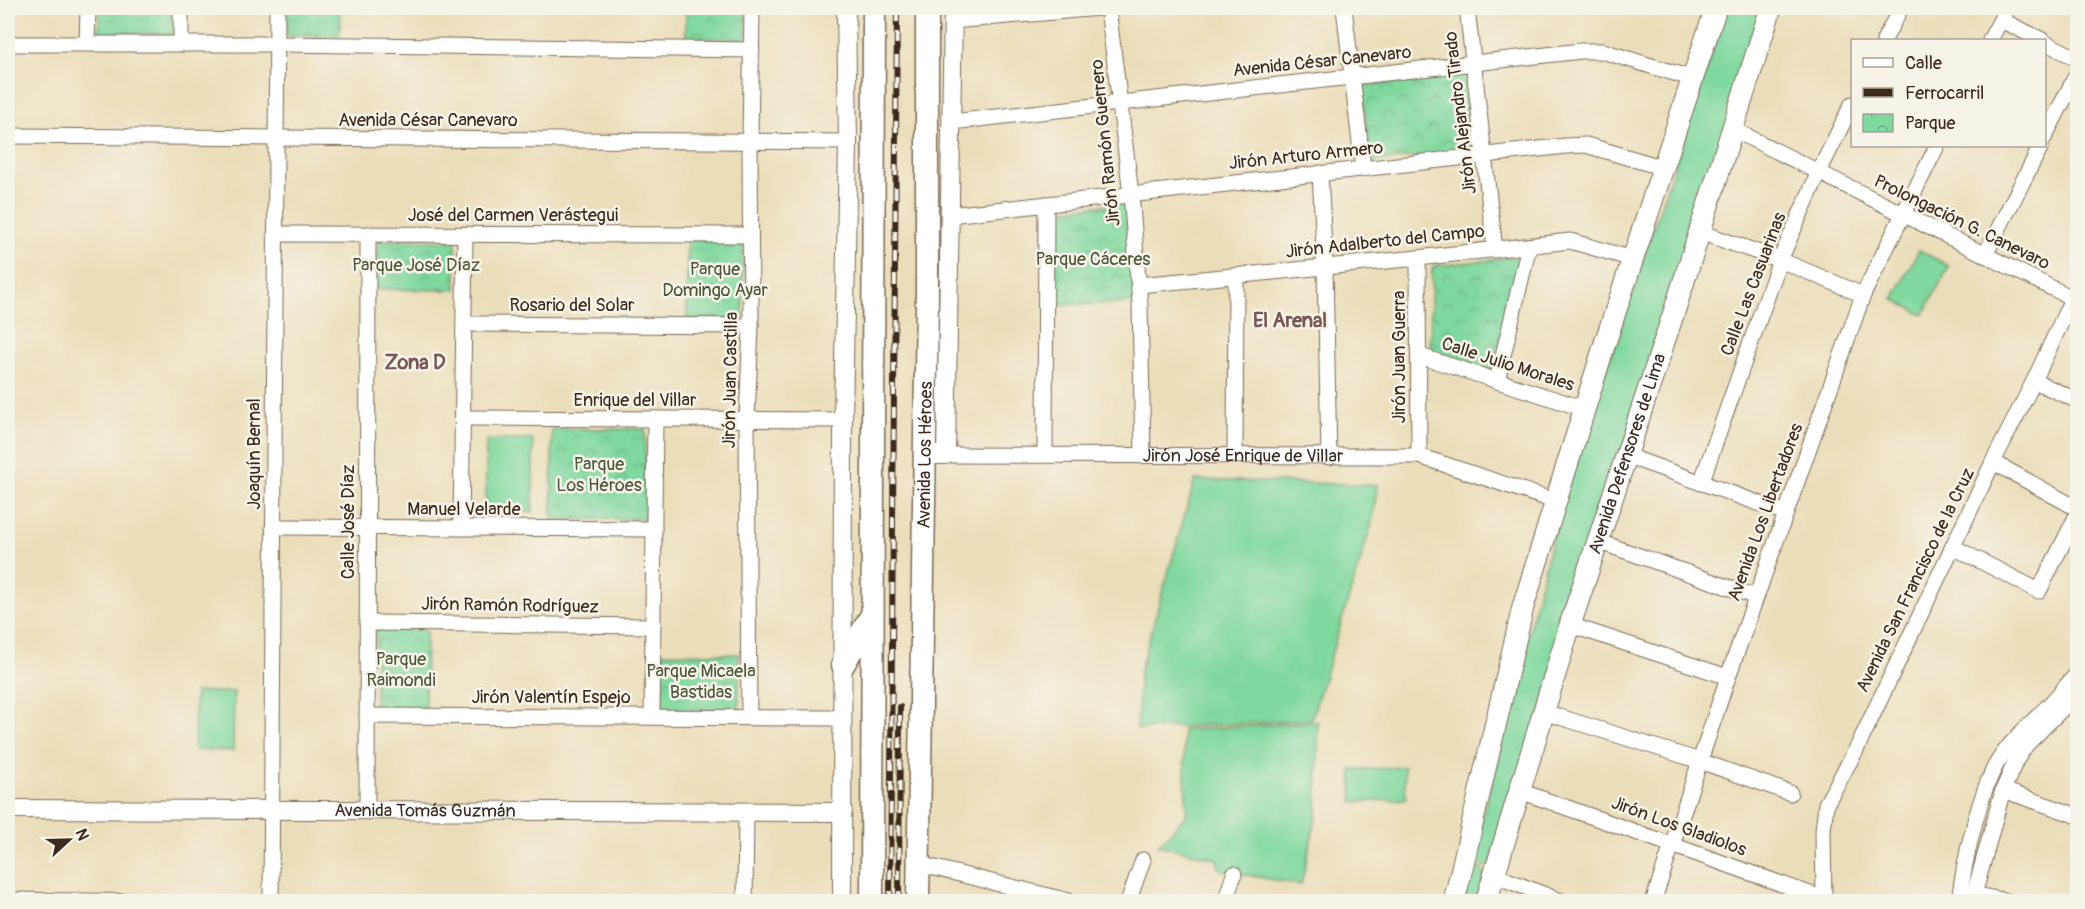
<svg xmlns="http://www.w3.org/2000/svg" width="2085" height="909" font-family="Pangolin,sans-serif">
  <defs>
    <pattern id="park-crowns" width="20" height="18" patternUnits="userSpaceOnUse" patternTransform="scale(1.5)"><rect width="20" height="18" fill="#7fd89e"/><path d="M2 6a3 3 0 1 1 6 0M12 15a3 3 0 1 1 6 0" fill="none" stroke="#69af80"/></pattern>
  </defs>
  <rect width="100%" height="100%" fill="#f7f3e8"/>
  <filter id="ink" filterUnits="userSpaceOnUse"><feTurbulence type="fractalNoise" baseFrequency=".0167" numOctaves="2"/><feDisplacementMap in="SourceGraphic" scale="12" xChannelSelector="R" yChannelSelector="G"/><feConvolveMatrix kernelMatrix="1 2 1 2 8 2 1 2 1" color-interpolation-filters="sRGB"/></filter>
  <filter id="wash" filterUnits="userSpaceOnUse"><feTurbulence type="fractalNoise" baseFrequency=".008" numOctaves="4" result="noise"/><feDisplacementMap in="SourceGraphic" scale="24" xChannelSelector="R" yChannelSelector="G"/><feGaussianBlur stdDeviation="1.35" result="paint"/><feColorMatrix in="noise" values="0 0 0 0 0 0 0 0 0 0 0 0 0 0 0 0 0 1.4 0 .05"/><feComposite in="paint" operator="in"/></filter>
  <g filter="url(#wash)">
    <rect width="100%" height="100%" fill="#eadeba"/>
    <!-- grass -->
    <path fill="#7fd89e" stroke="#5d815e" stroke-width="1.5" d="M1727,8H1765L1490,868L1471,862L1558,514Z
      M1919,250L1949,266L1923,315L1893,299Z
      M486,440H533V512L486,511Z
      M1195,480L1378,485L1371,526L1311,720L1137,729L1140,670Z
      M195,692H234L233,751L194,750Z
      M1318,722L1317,814L1301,885L1220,870L1217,859L1159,845L1187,814L1183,730Z
      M1404,767L1406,799L1353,802L1351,770Z
      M1477,868L1485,872L1480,901L1462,902L1472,870Z"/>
    <!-- park -->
    <path fill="url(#park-crowns)" stroke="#5d815e" stroke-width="1.5" d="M99,8H176L175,34L99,33Z
      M287,8H340V36H287Z
      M686,8H746V39L686,38Z
      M1468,74L1477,150L1370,162L1362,86Z
      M1127,203L1135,303L1056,305L1055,210Z
      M687,239L743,240V319H687Z
      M378,240L456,241V290L377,289Z
      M1516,257L1520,261L1491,373L1430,354L1432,269L1435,266Z
      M552,429H645L646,519H552Z
      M376,629L426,630L425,710L375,709Z
      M662,653L739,654V710H662Z"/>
  </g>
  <g filter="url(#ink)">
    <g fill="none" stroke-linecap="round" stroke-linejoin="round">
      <defs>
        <g id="minor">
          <path d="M1108,8L1131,194L1140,303L1143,455"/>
          <path d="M1344,8L1363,168"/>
          <path d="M1467,8L1495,250"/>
          <path d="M2001,20L2042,40"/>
          <path d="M953,21L1099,8"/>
          <path d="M1884,40L1901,8"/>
          <path d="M1990,40L2007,8"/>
          <path d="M2044,42L2078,59"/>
          <path d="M87,43L88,8"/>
          <path d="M8,44H277L752,50"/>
          <path d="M181,44V8"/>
          <path d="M952,122L1581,51H1602L1694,79"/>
          <path d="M1732,129L2078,301"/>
          <path d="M8,136L848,142"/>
          <path d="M2044,138L2078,72"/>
          <path d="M1320,173L1325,268L1329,457"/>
          <path d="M950,215L1566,146L1586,145L1664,168"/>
          <path d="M1700,232L1780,260L1863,295"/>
          <path d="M275,234L750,235"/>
          <path d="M1985,255L2041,146"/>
          <path d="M1418,258L1419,456"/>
          <path d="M1139,285L1418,258L1570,241L1633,259"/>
          <path d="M464,324L751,326"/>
          <path d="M1420,356L1585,409"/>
          <path d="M1497,381L1529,246"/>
          <path d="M2034,381L2078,401"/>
          <path d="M463,418L843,420"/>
          <path d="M1045,454L1046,204"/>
          <path id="s1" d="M946,455L1419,456L1555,501"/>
          <path d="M1235,455L1236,276"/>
          <path d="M1627,456L1786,513"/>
          <path d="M1993,462L2078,509"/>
          <path d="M1701,483L1780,260L1819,172L1852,104"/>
          <path d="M273,527L654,529"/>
          <path d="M461,528L465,235"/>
          <path d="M1597,541L1756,597"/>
          <path d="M1953,547L2039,591L2078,513"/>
          <path d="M367,623L653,626"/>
          <path d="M1570,625L1728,677"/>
          <path d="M1544,712L1700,761L1790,793"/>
          <path d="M367,716L843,718"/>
          <path d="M652,717L655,419"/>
          <path d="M749,717L747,420L751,326L750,141L752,8"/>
          <path d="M2003,790L2078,816"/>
          <path d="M1520,791L1824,899"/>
          <path d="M367,810L368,234"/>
          <path d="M919,864L1073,902"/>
          <path d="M1494,875L1563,902"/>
          <path d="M1973,894L2010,902"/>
          <path d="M8,900L153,902"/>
          <path d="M271,902L277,8"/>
          <path d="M745,902L746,812"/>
          <path d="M1128,902L1143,860"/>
          <path d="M1225,902L1234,874"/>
          <path d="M1653,902L1728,677L1863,295L1937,146"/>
          <path d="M1824,902L1823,831L1826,804L1856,750L1993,462L2034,381L2078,286"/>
          <path d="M1959,902C1964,862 1978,797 1997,763C2010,741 2032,723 2050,704C2060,694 2068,683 2078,673"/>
          <path d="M1972,902L2003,790L2016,760L2026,745L2078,693"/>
        </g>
        <g id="tertiary">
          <path d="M925,455H946L953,8"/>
          <path id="s2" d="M8,809L843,812"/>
          <path d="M842,902L843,420L848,142L846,8"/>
        </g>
        <g id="secondary">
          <path d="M1454,902L1523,607L1605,343L1716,8"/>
          <path id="s3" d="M1486,902L1570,625L1675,309L1771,8"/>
        </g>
        <g id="primary">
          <path d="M843,665L870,618"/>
          <path d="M872,902L874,8"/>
          <path id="s4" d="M918,902L927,303V8"/>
        </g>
      </defs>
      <!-- minor casing -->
      <use href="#minor" stroke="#786955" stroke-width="17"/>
      <!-- tertiary casing -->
      <use href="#tertiary" stroke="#786955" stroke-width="20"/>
      <!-- secondary casing -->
      <use href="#secondary" stroke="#786955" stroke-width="23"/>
      <!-- primary casing -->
      <use href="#primary" stroke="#786955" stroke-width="25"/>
      <!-- minor -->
      <use href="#minor" stroke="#fff" stroke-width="15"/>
      <!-- tertiary -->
      <use href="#tertiary" stroke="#fff" stroke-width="18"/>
      <!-- secondary -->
      <use href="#secondary" stroke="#fff" stroke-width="21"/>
      <!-- primary -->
      <use href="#primary" stroke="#fff" stroke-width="22"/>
      <defs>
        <path id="rail" d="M890,902L897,8
          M899,902L900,707"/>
      </defs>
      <!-- rail casing -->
      <use href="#rail" stroke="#3b2a1e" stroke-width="6"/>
      <!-- rail -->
      <use href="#rail" stroke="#f7f3e8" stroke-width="4" stroke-dasharray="11" stroke-linecap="butt"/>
    </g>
  </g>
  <g text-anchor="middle" stroke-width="5" stroke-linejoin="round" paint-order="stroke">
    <!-- street labels -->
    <g font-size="18" fill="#3b2a1e" stroke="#f7f3e8">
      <text transform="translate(1322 61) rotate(-6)" y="6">Avenida César Canevaro</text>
      <text transform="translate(1460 113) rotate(-97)" y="6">Jirón Alejandro Tirado</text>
      <text x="428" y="126">Avenida César Canevaro</text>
      <text transform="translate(1105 143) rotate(-96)" y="6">Jirón Ramón Guerrero</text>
      <text transform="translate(1306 155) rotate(-6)" y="6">Jirón Arturo Armero</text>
      <text x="513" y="221">José del Carmen Verástegui</text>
      <text transform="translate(1962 222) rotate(26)" y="6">Prolongación G. Canevaro</text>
      <text transform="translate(1385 241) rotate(-6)" y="6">Jirón Adalberto del Campo</text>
      <text transform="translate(1753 284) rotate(-69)" y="6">Calle Las Casuarinas</text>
      <text x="572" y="311">Rosario del Solar</text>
      <text transform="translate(1399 357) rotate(-90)" y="6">Jirón Juan Guerra</text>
      <text transform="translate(1508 364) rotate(18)" y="6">Calle Julio Morales</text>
      <text transform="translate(730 380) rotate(-89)" y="6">Jirón Juan Castilla</text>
      <text x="635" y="406">Enrique del Villar</text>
      <text transform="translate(254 454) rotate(-90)" y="6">Joaquín Bernal</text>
      <text dy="6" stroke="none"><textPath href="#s3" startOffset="470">Avenida Defensores de Lima</textPath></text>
      <text dy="6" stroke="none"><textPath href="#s4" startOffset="447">Avenida Los Héroes</textPath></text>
      <text dy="6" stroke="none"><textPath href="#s1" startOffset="297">Jirón José Enrique de Villar</textPath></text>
      <text x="464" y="515">Manuel Velarde</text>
      <text transform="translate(1765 512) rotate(-70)" y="6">Avenida Los Libertadores</text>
      <text transform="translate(348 522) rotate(-90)" y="6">Calle José Díaz</text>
      <text transform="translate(1915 580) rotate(-64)" y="6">Avenida San Francisco de la Cruz</text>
      <text transform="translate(510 605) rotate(1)" y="6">Jirón Ramón Rodríguez</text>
      <text x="551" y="703">Jirón Valentín Espejo</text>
      <text dy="6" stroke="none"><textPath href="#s2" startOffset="417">Avenida Tomás Guzmán</textPath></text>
      <text transform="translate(1679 826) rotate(20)" y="6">Jirón Los Gladiolos</text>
    </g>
    <!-- park labels -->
    <g font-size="18" fill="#4c563e" stroke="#f7f3e8">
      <text x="1093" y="265">Parque Cáceres</text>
      <text x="416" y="271">Parque José Díaz</text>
      <text x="715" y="275">Parque<tspan x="715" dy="21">Domingo Ayar</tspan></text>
      <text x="599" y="470">Parque<tspan x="599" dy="21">Los Héroes</tspan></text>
      <text x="401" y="665">Parque<tspan x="401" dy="21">Raimondi</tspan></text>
      <text x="701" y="677">Parque Micaela<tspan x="701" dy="21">Bastidas</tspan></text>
    </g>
    <!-- neighbourhood labels -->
    <g font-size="20" font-weight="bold" fill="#795656" stroke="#f7f3e8">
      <text x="1290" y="327">El Arenal</text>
      <text x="415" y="369">Zona D</text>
    </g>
  </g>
  <!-- margin -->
  <rect width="2085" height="909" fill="none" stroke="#f7f3e8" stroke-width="30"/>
  <!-- legend -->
  <rect x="1851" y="39" width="195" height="108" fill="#f7f3e8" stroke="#aca397" stroke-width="1.5"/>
  <rect x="1863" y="58" width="30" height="9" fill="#ffffff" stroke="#aca397" stroke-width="1.5"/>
  <text x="1905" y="69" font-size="18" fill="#3b2a1e">Calle</text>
  <rect x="1863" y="88" width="30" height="9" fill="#3b2a1e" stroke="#aca397" stroke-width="1.5"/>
  <text x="1905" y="99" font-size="18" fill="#3b2a1e">Ferrocarril</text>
  <rect x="1863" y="114" width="30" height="18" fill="url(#park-crowns)" stroke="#aca397" stroke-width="1.5"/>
  <text x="1905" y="129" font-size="18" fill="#3b2a1e">Parque</text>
  <!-- north arrow -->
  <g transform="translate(69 840) rotate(68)" stroke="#f7f3e8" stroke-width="4.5" paint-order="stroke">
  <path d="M0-4.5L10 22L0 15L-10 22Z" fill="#3b2a1e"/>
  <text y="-9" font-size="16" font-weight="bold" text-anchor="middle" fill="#3b2a1e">N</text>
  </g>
</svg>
